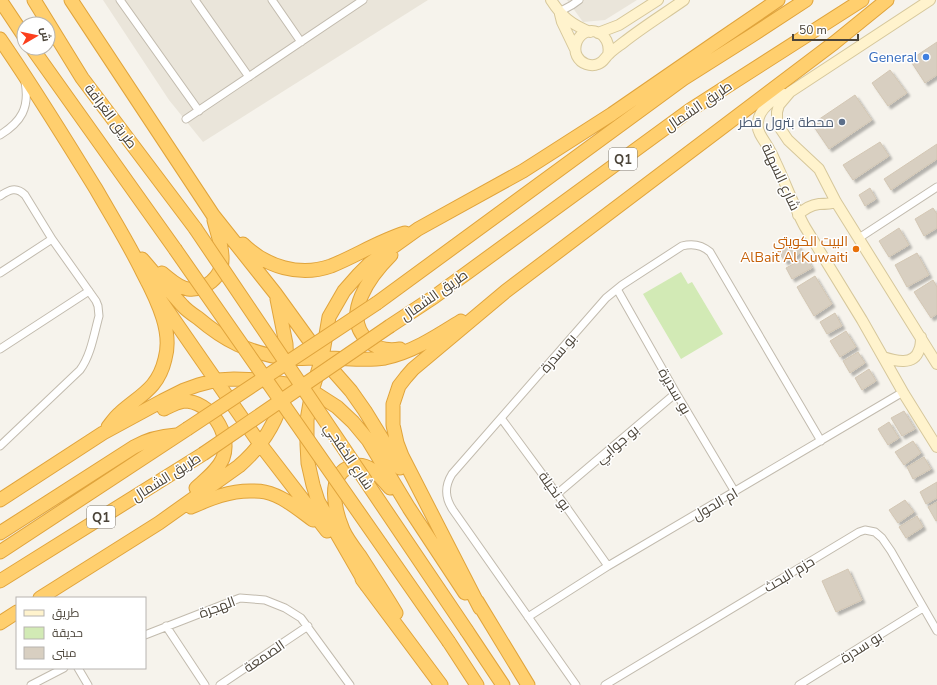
<svg xmlns="http://www.w3.org/2000/svg" width="937" height="685" font-family="'Nunito Sans',Cairo,sans-serif">
  <defs>
    <filter id="shadow"><feDropShadow dx="3" dy="3" stdDeviation="1" flood-color="#0004"/></filter>
  </defs>
  <rect width="100%" height="100%" fill="#f6f3ec"/>
  <!-- residential -->
  <path fill="#eae5da" d="M103,0H428L203,142L169,100Z
    M567,0H637L605,20L583,22Z"/>
  <!-- green -->
  <path fill="#d2eab5" d="M681,272L688,284L692,282L723,334L681,359L643,294Z"/>
  <!-- building -->
  <path fill="#d8cfc1" stroke="#d3c7b4" filter="url(#shadow)" d="M937,42V75L925,83L910,60Z
    M890,70L907,93L888,106L872,83Z
    M855,95L872,120L829,149L812,124Z
    M880,142L889,156L853,180L843,165Z
    M937,144V159L891,190L884,179Z
    M870,188L876,199L865,206L859,195Z
    M933,208L937,214V228L924,236L915,219Z
    M899,228L909,245L889,257L879,241Z
    M796,242L802,252L785,262L779,252Z
    M917,253L929,275L907,287L895,265Z
    M806,257L812,268L792,279L786,268Z
    M815,276L832,304L814,316L797,287Z
    M933,280L937,287V314L931,318L914,292Z
    M835,313L842,326L827,334L820,322Z
    M846,331L856,347L840,357L830,341Z
    M858,352L865,363L850,373L843,361Z
    M869,369L876,381L862,390L855,378Z
    M904,411L915,429L902,436L891,418Z
    M889,422L899,438L888,445L878,429Z
    M913,441L921,453L904,465L895,452Z
    M924,457L931,469L913,479L907,467Z
    M937,482V498L926,504L920,492Z
    M905,500L914,512L898,523L889,510Z
    M937,502V520L936,521L928,507Z
    M917,516L923,527L906,538L899,527Z
    M848,569L862,600L836,612L822,581Z"/>
  <g fill="none" stroke-linecap="round" stroke-linejoin="round">
    <defs>
      <path id="street" d="M120,0L199,111
        M195,0L249,77
        M272,0L301,42
        M559,12L572,5L579,0
        M186,119L363,0
        M0,135C21,122 30,108 25,82
        M0,196C9,190 16,186 25,195L52,239L96,301L98,306L99,316C94,334 91,355 80,370L0,446
        M859,238L937,187
        M0,273L52,239
        M617,289L676,393L735,492
        M0,349L89,291
        M501,418L557,494L608,566
        M557,494L676,393
        M528,617L608,566L903,392
        M166,626L205,685
        M145,635L240,598L265,600L285,608L301,618L350,685
        M78,668L88,685
        M31,685L64,668
        M220,685L308,626
        M576,685L453,510C445,498 444,487 452,474L606,298L622,285L682,246C693,243 702,245 710,252L821,441
        M605,685L859,532L865,530L875,532L882,538L891,551L937,631
        M799,685L923,608"/>
      <path id="secondary" d="M551,0C562,17 571,24 590,32
        M930,0L790,92L779,105L777,112V120L780,128L788,140L819,169L836,202L937,364
        M560,14L562,22L575,49
        M598,33L619,25L658,0
        M608,55C613,32 586,22 577,41C575,46 575,52 577,56C581,64 591,67 598,64C604,62 605,57 609,54C614,49 619,46 624,42C643,27 664,14 684,0
        M784,94C773,99 759,109 758,122C757,126 758,130 760,134C762,138 765,142 768,147C771,152 774,158 776,163C786,184 794,207 805,227L862,320L904,394L937,447
        M798,215C804,209 811,205 819,204C826,204 830,204 836,202
        M883,357C895,361 914,366 919,350C921,346 921,341 921,337"/>
      <path id="highway" d="M0,0L24,36
        M34,0L82,78L195,228
        M71,0L213,215L275,293L322,358L351,391L365,411L400,468
        M0,39C34,88 65,139 96,189C112,217 129,244 143,273C151,288 158,302 163,318C167,331 169,345 165,359C158,389 140,395 120,413C115,417 112,422 108,427
        M32,48L175,249
        M243,244C266,267 300,277 331,266C356,256 379,241 405,233
        M391,255C371,275 340,315 368,341C377,349 388,351 400,349
        M142,259C155,274 168,290 182,305C186,310 192,314 198,318C225,341 249,353 285,358C299,360 313,357 327,358C346,358 366,361 385,358C413,352 437,336 461,321
        M162,273C170,279 177,287 188,289C205,291 222,277 222,260C223,247 217,233 214,220
        M147,281L260,444L327,531
        M277,299L286,344L287,366
        M377,303L683,79L751,36L806,0
        M390,326L434,297L690,110L862,0
        M164,409C170,406 177,402 184,401C210,401 232,434 223,458C218,470 206,479 196,488
        M390,488C380,477 370,462 353,466C325,473 335,511 343,530C347,539 354,548 360,556C372,575 385,594 396,613
        M0,500L103,433L162,401L184,390L198,385L217,380L234,379L259,380L286,384L312,391L337,407L353,422L368,440L409,508L465,593
        M191,507C210,499 228,491 250,491C255,491 260,491 265,492C283,496 298,509 313,520
        M0,533L134,447C148,439 160,436 176,435
        M0,552L187,429
        M362,579L441,685
        M0,581L203,454
        M367,586L318,501L313,485L308,463L307,444V420L312,391L322,358L329,317L344,291L359,274L369,264L418,229L523,171L612,114L715,43L778,0
        M40,598L159,523L239,466C261,447 277,422 284,394
        M477,601L528,685
        M480,608L402,456L397,443L393,425V404L399,386L406,377L413,369L506,291L834,43L887,0
        M0,623L17,612
        M467,631L503,685
        M449,642L477,685"/>
    </defs>
    <!-- street casing -->
    <use href="#street" stroke="#c2bbae" stroke-width="9"/>
    <!-- secondary casing -->
    <use href="#secondary" stroke="#d6c79b" stroke-width="12"/>
    <!-- highway casing -->
    <use href="#highway" stroke="#e0a43c" stroke-width="15"/>
    <!-- street -->
    <use href="#street" stroke="#fff" stroke-width="7"/>
    <!-- secondary -->
    <use href="#secondary" stroke="#fff3cd" stroke-width="10"/>
    <!-- highway -->
    <use href="#highway" stroke="#ffcf6e" stroke-width="13"/>
    <defs>
      <path id="highway-bridge" d="M195,228L467,631
        M175,249L449,642
        M187,429L377,303
        M203,454L390,326"/>
    </defs>
    <!-- highway-bridge casing -->
    <use href="#highway-bridge" stroke="#e0a43c" stroke-width="15" stroke-linecap="butt"/>
    <!-- highway-bridge -->
    <use href="#highway-bridge" stroke="#ffcf6e" stroke-width="13"/>
  </g>
  <!-- markers -->
  <circle fill="#3f7fe0" stroke="#fff" stroke-width="1.5" cx="926" cy="57" r="4"/>
  <circle fill="#5c6f8a" stroke="#fff" stroke-width="1.5" cx="842" cy="122" r="4"/>
  <circle fill="#e8710a" stroke="#fff" stroke-width="1.5" cx="856" cy="249" r="4"/>
  <g text-anchor="middle" stroke-width="3" stroke-linejoin="round" paint-order="stroke">
    <!-- shield labels -->
    <g fill="#fff" stroke="#817c74" stroke-width="1">
      <rect x="609" y="148" width="28" height="22" rx="3"/>
      <rect x="87" y="506" width="28" height="22" rx="3"/>
    </g>
    <g font-size="13" font-weight="bold" fill="#4b4439">
      <text x="623" y="164">Q1</text>
      <text x="101" y="522">Q1</text>
    </g>
    <!-- shop labels -->
    <g font-size="14" fill="#366cbe" stroke="#fff" text-anchor="end">
      <text x="918" y="62">General</text>
    </g>
    <!-- street labels -->
    <g font-size="14" fill="#4b4439" stroke="#fff">
      <text transform="translate(698 106) rotate(-34)" y="5">طريق الشمال</text>
      <text transform="translate(111 116) rotate(53)" y="5">طريق الغرافة</text>
      <text transform="translate(781 177) rotate(65)" y="5">شارع السهلة</text>
      <text transform="translate(434 295) rotate(-35)" y="5">طريق الشمال</text>
      <text transform="translate(558 353) rotate(-49)" y="5">بو سدرة</text>
      <text transform="translate(675 391) rotate(60)" y="5">بو سديرة</text>
      <text transform="translate(617 444) rotate(-40)" y="5">بو جوابي</text>
      <text transform="translate(349 456) rotate(56)" y="5">شارع الخفجي</text>
      <text transform="translate(166 477) rotate(-32)" y="5">طريق الشمال</text>
      <text transform="translate(555 491) rotate(54)" y="5">بو نخيلة</text>
      <text transform="translate(715 504) rotate(-30)" y="5">ام الحول</text>
      <text transform="translate(789 574) rotate(-31)" y="5">حزم البحث</text>
      <text transform="translate(217 607) rotate(-20)" y="5">الهجرة</text>
      <text transform="translate(861 647) rotate(-32)" y="5">بو سدرة</text>
      <text transform="translate(264 656) rotate(-34)" y="5">الصمعة</text>
    </g>
    <!-- service labels -->
    <g font-size="14" fill="#4e5e75" stroke="#fff" text-anchor="end">
      <text x="834" y="127">محطة بترول قطر</text>
    </g>
    <!-- food labels -->
    <g font-size="14" fill="#c56008" stroke="#fff" text-anchor="end">
      <text x="848" y="246">البيت الكويتي<tspan x="848" dy="16">AlBait Al Kuwaiti</tspan></text>
    </g>
  </g>
  <!-- legend -->
  <rect x="16" y="597" width="130" height="72" fill="#ffffff" stroke="#b7b4b0"/>
  <rect x="24" y="610" width="20" height="6" fill="#fff3cd" stroke="#b7b4b0"/>
  <text x="52" y="617" font-size="12" fill="#4b4439">طريق</text>
  <rect x="24" y="627" width="20" height="12" fill="#d2eab5" stroke="#b7b4b0"/>
  <text x="52" y="637" font-size="12" fill="#4b4439">حديقة</text>
  <rect x="24" y="647" width="20" height="12" fill="#d8cfc1" stroke="#b7b4b0"/>
  <text x="52" y="657" font-size="12" fill="#4b4439">مبنى</text>
  <!-- north arrow -->
  <g transform="translate(36 36) rotate(81)"><circle r="19" fill="#ffffff" stroke="#b7b4b0"/>
  <path d="M0-3L7 15L0 10L-7 15Z" fill="#fc3f1d"/>
  <text y="-6" font-size="11" font-weight="bold" text-anchor="middle" fill="#4b4439">ش</text>
  </g>
  <!-- scale -->
  <path d="M793 34v6h65v-6" fill="none" stroke="#4b4439" stroke-width="2"/>
  <text x="799" y="34" font-size="12" fill="#4b4439" stroke="#ffffff" stroke-width="3" paint-order="stroke">50 m</text>
</svg>
